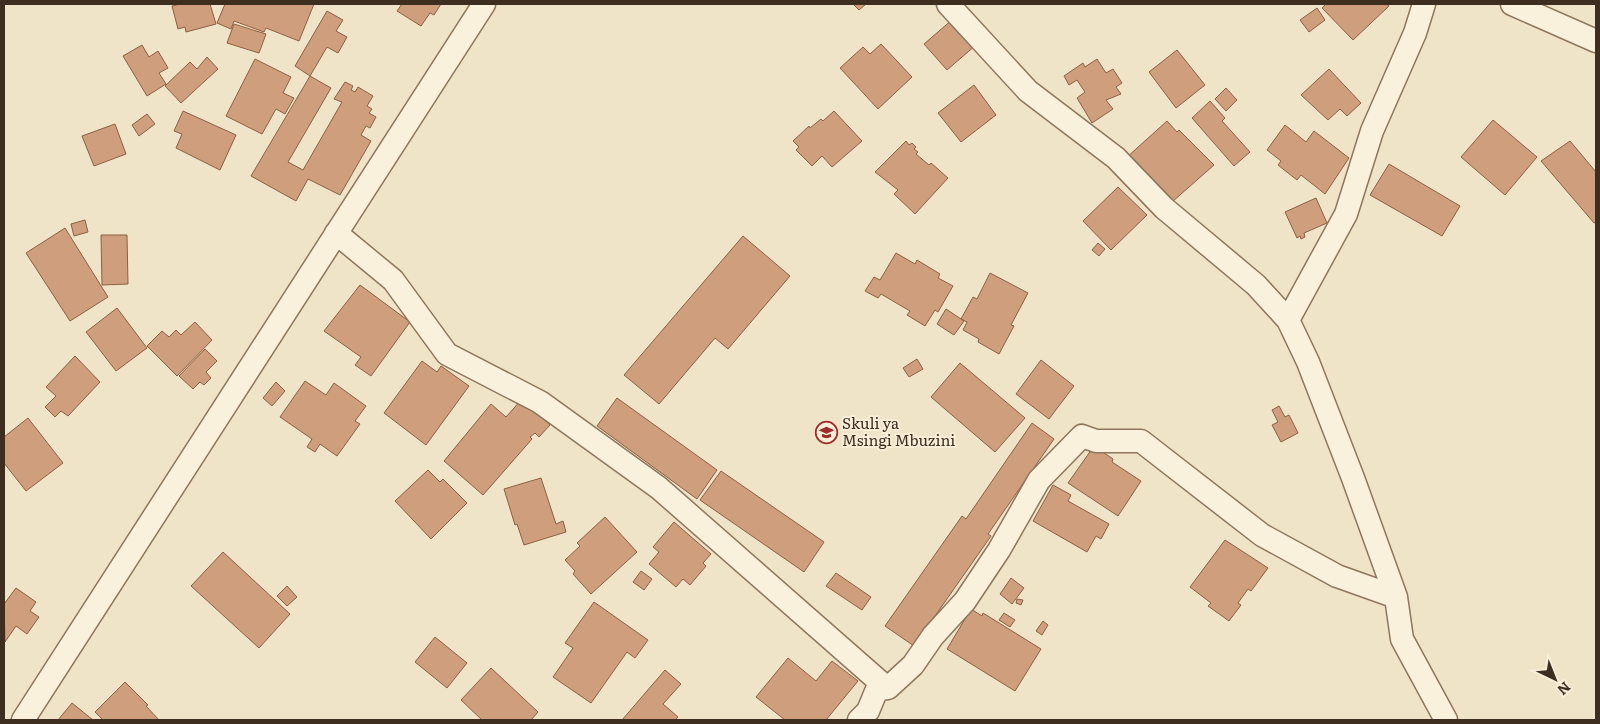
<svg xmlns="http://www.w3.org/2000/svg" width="1600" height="724" font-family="Literata,serif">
  <rect width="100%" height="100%" fill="#f0e4c8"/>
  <!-- building -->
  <path fill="#cf9f7d" stroke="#8d5f41" d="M180,4H210L216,24L186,32L185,27L178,29L172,6Z
    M225,4H314L299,41L266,28L264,32L234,21L231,29L217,23Z
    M402,4H441L434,15L430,13L421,26L397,11Z
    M853,4H866L859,10Z
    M1326,4H1386L1389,6L1353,40L1322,8Z
    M1317,8L1325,20L1309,32L1300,20Z
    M327,11L343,20L336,31L347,37L338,53L327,47L310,76L295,66Z
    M953,19L976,45L947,70L924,44Z
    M234,24L266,34L259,53L227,43Z
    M881,44L912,77L878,109L840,68L863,47L870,54Z
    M142,45L149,57L158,51L168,68L159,73L166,84L147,96L123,56Z
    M1177,50L1205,85L1176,108L1149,72Z
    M207,57L218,69L181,103L165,86L190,62L197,69Z
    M255,59L291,77L283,93L294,98L285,114L276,109L262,134L226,116Z
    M1097,59L1106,73L1113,69L1122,83L1116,87L1121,94L1106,100L1113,109L1092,123L1077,98L1085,92L1077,80L1069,85L1064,76L1083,63L1085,67Z
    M1329,69L1361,103L1347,116L1340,109L1328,120L1301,95Z
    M310,76L331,88L288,162L303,170L342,102L334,99L345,82L353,86L351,90L355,92L358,87L373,96L367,106L372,109L369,113L376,117L370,128L366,126L361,135L371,141L340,195L308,179L296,201L251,176Z
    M974,85L996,115L961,142L938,113Z
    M1226,88L1237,100L1226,111L1215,99Z
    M1210,101L1225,118L1222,121L1250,152L1234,166L1192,118Z
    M183,111L236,135L220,170L176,148L182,134L174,131Z
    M834,111L862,141L832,167L822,156L812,166L796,150L799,147L793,141L809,126L810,128L821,119L823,121Z
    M147,114L155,124L139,136L132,125Z
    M1493,120L1537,157L1505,195L1461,157Z
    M1167,121L1177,132L1179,130L1214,165L1172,202L1126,158Z
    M115,124L126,154L94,166L82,136Z
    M1285,125L1306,142L1314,131L1349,158L1325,194L1301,175L1297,180L1278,165L1281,161L1267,150Z
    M906,141L909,145L912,143L916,147L914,149L918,152L916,154L929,165L931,163L948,178L915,214L894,194L898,190L875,172Z
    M1570,141L1596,172V222L1594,223L1541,161Z
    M1389,164L1460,206L1442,236L1370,195Z
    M1118,187L1147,215L1111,250L1083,221Z
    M1316,198L1327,223L1304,233L1305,237L1301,239L1300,236L1297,238L1285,212Z
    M85,220L88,232L74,236L71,224Z
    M65,228L108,297L70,321L26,253Z
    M101,235H127L128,284L102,285Z
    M743,236L790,276L728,349L715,338L659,404L624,375Z
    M1098,243L1105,249L1099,256L1092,250Z
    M896,253L915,264L917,260L940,274L938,278L953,286L938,312L935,310L925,326L907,315L910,311L881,294L878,298L865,291L874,277L880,280Z
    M990,273L1028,293L1011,325L1014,326L999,354L978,342L979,339L963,330L967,322L961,319L973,297L977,299Z
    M360,285L410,322L371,376L355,365L361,357L324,331Z
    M117,308L147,348L116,371L86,332Z
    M946,309L964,321L954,335L937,324Z
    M195,322L212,340L177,376L147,346L162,331L169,337L176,330L181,335Z
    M205,349L217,361L206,372L211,378L204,385L200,382L193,389L179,376Z
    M75,356L100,382L68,416L61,411L55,417L45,407L56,396L46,387Z
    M917,359L923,369L909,377L903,368Z
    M1041,360L1074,386L1049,419L1016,394Z
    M422,361L437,372L441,366L469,386L426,445L384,413Z
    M960,363L1025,418L995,452L931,397Z
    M305,381L326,395L334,383L366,406L355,421L360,424L337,456L320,444L315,452L307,447L312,439L280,417Z
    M276,382L285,391L272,406L263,398Z
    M617,398L717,470L697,499L597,426Z
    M522,399L550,425L539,437L535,433L530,437L532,439L483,495L444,461L491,404L506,417Z
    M1279,406L1285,417L1289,415L1298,433L1281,442L1272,425L1278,422L1272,410Z
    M28,418L63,463L26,491L4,463V437Z
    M1032,423L1054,439L988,534L991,536L914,646L885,626L962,516L966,519Z
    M1094,446L1113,459L1112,462L1141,481L1118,516L1068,483Z
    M428,470L440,482L443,479L467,503L431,539L395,501Z
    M721,471L824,542L804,572L700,500Z
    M541,478L556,524L563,521L566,532L524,545L517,524L515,525L504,489Z
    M1053,485L1071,495L1068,501L1109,524L1101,539L1096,536L1087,552L1033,521Z
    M605,517L637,552L591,594L573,574L575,571L565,560L580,546L577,543Z
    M674,522L711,554L703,563L706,566L690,585L683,579L676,587L649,564L659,552L653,547Z
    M1225,540L1268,568L1251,591L1248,589L1238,603L1241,605L1229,621L1208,606L1211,603L1190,587Z
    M223,552L290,614L259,648L191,586Z
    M641,571L652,579L644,590L633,582Z
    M836,573L871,597L862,610L826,586Z
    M1011,578L1024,588L1012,604L1000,594Z
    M287,586L297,597L287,606L277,596Z
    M16,588L36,602L30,611L39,617L27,634L16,626L5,642L4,604Z
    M1017,599L1023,600L1021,605L1016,603Z
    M594,602L648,640L635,658L627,652L591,703L553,677L573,648L565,643Z
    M971,609L982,616L983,613L1041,649L1015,691L947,649Z
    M1004,613L1015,620L1010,627L999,620Z
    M1043,621L1048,625L1042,635L1036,631Z
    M435,637L467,663L447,688L415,662Z
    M788,658L816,681L832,661L858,681L826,720H785L756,697Z
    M491,668L538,712L531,720H482L461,700Z
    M665,670L681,684L663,704L678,717L675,720H622Z
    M125,682L148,705L146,706L159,720H103L95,712Z
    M72,703L93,720H58Z"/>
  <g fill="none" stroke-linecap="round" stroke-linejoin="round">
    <defs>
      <path id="street" d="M948,4L1028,91L1116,158L1164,208L1256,285L1288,320
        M1424,4L1415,33L1372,131L1346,214L1288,320L1308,362L1353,478L1396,597L1402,639L1446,720
        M1512,4L1596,41
        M336,233L393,280L447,354L540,402L659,488L880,682L868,711L859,720
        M877,689L888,688L913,665L933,636L965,601L999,550L1039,480L1082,436L1096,441H1141L1262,535L1337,576L1396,597
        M23,720L484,4"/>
    </defs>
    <!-- street casing -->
    <use href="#street" stroke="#8d765c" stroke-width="25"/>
    <!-- street -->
    <use href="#street" stroke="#faf1dc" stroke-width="22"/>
  </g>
  <!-- icons -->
  <defs>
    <symbol id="school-ring" viewBox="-11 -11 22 22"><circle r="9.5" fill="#f7eed8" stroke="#9e2a2b" stroke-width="1.5"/><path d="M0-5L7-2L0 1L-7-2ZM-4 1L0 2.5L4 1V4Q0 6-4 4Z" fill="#9e2a2b"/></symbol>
  </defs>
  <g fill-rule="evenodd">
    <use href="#school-ring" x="814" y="420" width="25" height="25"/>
  </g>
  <g text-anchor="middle" stroke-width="4" stroke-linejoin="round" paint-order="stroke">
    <!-- poi labels -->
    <g font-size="15" fill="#3d2e20" stroke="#f7eed8" text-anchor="start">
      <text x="842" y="429">Skuli ya<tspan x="842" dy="17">Msingi Mbuzini</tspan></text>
    </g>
  </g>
  <!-- border -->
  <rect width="1600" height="724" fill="none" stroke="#3d2e20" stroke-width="10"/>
  <!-- north arrow -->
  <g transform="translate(1555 679) rotate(137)" stroke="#f7eed8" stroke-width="4" paint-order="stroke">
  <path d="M0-4L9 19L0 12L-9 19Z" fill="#3d2e20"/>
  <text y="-8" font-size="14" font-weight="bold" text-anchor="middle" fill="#3d2e20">N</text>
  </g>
</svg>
